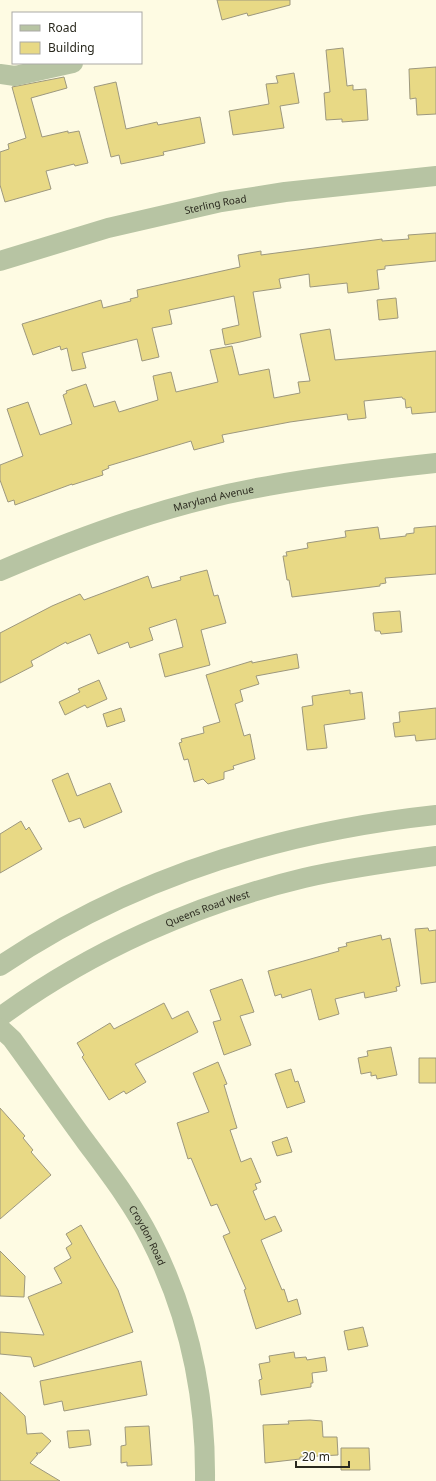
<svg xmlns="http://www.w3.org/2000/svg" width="436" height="1481" font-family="'Noto Sans',sans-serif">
  <rect width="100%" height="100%" fill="#fefbe3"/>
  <!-- building -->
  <path fill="#e8d985" stroke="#9d987e" d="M217,0H290V5L248,16L247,13L222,20Z
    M343,48L347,86L353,85V90L366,89L368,120L342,122V119L326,120L324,93L330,92L326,50Z
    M436,67V114L417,115L416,98L410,99L409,69Z
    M294,73L299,103L280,106L284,128L233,135L229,111L269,104L266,84L278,83L276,76Z
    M64,77L67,88L31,98L42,137L68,131V133L79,131L88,163L75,166L74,164L46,171L51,189L5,202L0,185V152L9,149L8,144L26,138L12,87Z
    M116,82L126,129L157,122L158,125L200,117L205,143L163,152L164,155L121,164L119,155L111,157L94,87Z
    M436,233V261L385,266V269L377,270L379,289L348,293L347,283L310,287L309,274L279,279L281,288L253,292L261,337L240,342L225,345L222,329L239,325L234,296L169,310L172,324L152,328L159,357L142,361L137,339L82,353L86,368L72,371L67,348L61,350L60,346L33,355L22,324L101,300L103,308L131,301L130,299L138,297L137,290L240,267L238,255L261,251V255L382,239V241L409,239L408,235Z
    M396,298L398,318L379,320L377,300Z
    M330,329L335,360L436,351V412L412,414L411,407L406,408L405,399H403L402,397L364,401L366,418L348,420L347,414L290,422L222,435L224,442L194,450L191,441L108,466L109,468L102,471L103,475L72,485V484L15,505L14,500L8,502L0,480V465L23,456L7,409L28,402L40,435L72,424L63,395L67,393L66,391L86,384L94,407L115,401L119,412L158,400L153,376L171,372L176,392L218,382L210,350L232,346L239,375L269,369L274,398L300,393L298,382L310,381L300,334Z
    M436,526V574L385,578L386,583L380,584V586L292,597L289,580H287L283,556H287L286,552L308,548L307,543L346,537L345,531L378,527L380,539L406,536V534L414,533V528Z
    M207,570L214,596L218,595L226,623L201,630L210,665L165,677L159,654L183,647L176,619L149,628L153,640L130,648L128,642L98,654L90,634L67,644L66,642L31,661L33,666L0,683V633L52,606L80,594L84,600L148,576L152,588L181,580L180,577Z
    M400,611L402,632L381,634L380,631H375L373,613Z
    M297,654L299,668L256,676L259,684L240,690L243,701L235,704L244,736L250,734L255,759L233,766L234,769L224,772V779L208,784L203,779L194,782L188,759L184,760L179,743L182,742L181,739L204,733L203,727L220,722L206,675L252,661V663Z
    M99,680L107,699L87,708L85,705L65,715L59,702L80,692L78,689Z
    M350,690V694L362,692L365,719L324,725L327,748L307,750L302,707L313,705L312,696Z
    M121,708L125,721L107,727L103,714Z
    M436,708V739L416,741L415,735L395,737L393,723L400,722L399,712Z
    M68,773L77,796L110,783L122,812L84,828L80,818L69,822L52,780Z
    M21,821L26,830L29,827L42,849L0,873V834Z
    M428,928L429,931L436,930V982L421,984L415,929Z
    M381,935L382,940L390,938L400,986L396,987L397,991L365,998L364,992L335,999L339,1014L319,1020L311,989L282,998L281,994L275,996L268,971L339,951L338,948L347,946L346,943Z
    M242,979L254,1012L240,1016L251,1045L224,1055L213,1022L221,1020L210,990Z
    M164,1003L172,1019L188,1011L198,1032L135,1064L146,1082L126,1094L124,1091L109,1100L82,1057L84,1055L77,1043L110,1023L114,1029Z
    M391,1047L397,1075L377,1079L376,1075L371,1076V1072L361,1074L358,1058L368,1056L367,1051Z
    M419,1058H436V1083H419Z
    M218,1062L227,1084L224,1085L237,1128L230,1130L241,1162L251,1158L261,1182L255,1184L257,1189L253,1191L265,1220L275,1216L282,1231L261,1240L282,1290L284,1289L288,1302L297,1299L301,1314L256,1329L244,1290L246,1289L223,1236L230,1233L217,1204L211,1206L191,1158L188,1159L177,1123L209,1112L193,1073Z
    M291,1069L295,1082L298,1081L305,1102L287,1108L275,1074Z
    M0,1108L25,1136L23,1138L33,1150L31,1152L51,1175L0,1219Z
    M287,1137L292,1152L277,1156L272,1142Z
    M81,1225L118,1290L133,1332L34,1367L31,1357L0,1354V1332L44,1335L28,1297L62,1283L54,1268L71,1258L66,1248L72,1244L66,1234Z
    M0,1251L25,1276L24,1297L0,1296Z
    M363,1327L368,1346L348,1350L344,1331Z
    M294,1352L295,1358L306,1357L307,1360L325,1357L327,1371L312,1373L313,1383H311V1387L261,1395L259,1380L262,1379L259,1364L270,1362L269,1356Z
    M141,1361L147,1395L64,1411L62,1401L44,1405L40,1381Z
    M0,1392L25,1416L27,1434L42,1433L51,1441L40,1453H36L38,1454L30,1463L60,1481H0Z
    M310,1420L322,1421L323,1437H337L338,1455L300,1457V1459L265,1463L263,1425L289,1424L288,1421Z
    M149,1426L152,1465L127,1466V1462L121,1463V1446L126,1445L125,1427Z
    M89,1430L91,1445L69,1448L67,1431Z
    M341,1448H369L370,1470H341Z"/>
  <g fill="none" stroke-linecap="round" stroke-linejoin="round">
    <!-- minor -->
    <g stroke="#b7c4a3" stroke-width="20">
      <path d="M0,74L15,76L73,63"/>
      <path id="s1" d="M0,261L108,228L221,202L285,192L436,176"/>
      <path id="s2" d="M0,571C86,534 175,502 268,486C323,476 380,469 436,463"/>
      <path d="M0,966C132,877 279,832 436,815"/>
      <path id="s3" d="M0,1017C90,951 196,904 304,878C348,868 392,862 436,856"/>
      <path id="s4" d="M0,1028L12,1039C37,1073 61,1108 86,1142C109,1173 133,1204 150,1238C189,1314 206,1396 205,1481"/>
    </g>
  </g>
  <g text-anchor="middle" stroke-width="4" stroke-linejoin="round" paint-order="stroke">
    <!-- street labels -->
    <g font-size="10" fill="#2a291e" stroke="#fff">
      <text dy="4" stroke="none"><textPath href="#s1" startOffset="223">Sterling Road</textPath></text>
      <text dy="4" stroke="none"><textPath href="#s2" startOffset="226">Maryland Avenue</textPath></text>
      <text dy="4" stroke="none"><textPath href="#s3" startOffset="235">Queens Road West</textPath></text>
      <text dy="4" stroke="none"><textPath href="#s4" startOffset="255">Croydon Road</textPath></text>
    </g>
  </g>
  <!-- legend -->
  <rect x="12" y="12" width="130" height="52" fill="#ffffff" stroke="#aaa9a5"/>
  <rect x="20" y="25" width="20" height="6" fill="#b7c4a3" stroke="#aaa9a5"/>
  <text x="48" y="32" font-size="12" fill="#2a291e">Road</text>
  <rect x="20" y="42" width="20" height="12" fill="#e8d985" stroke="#aaa9a5"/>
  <text x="48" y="52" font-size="12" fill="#2a291e">Building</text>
  <!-- scale -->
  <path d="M296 1461v6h53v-6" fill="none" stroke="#2a291e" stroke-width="2"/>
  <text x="302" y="1461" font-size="12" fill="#2a291e" stroke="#ffffff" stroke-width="3" paint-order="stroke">20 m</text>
</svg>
